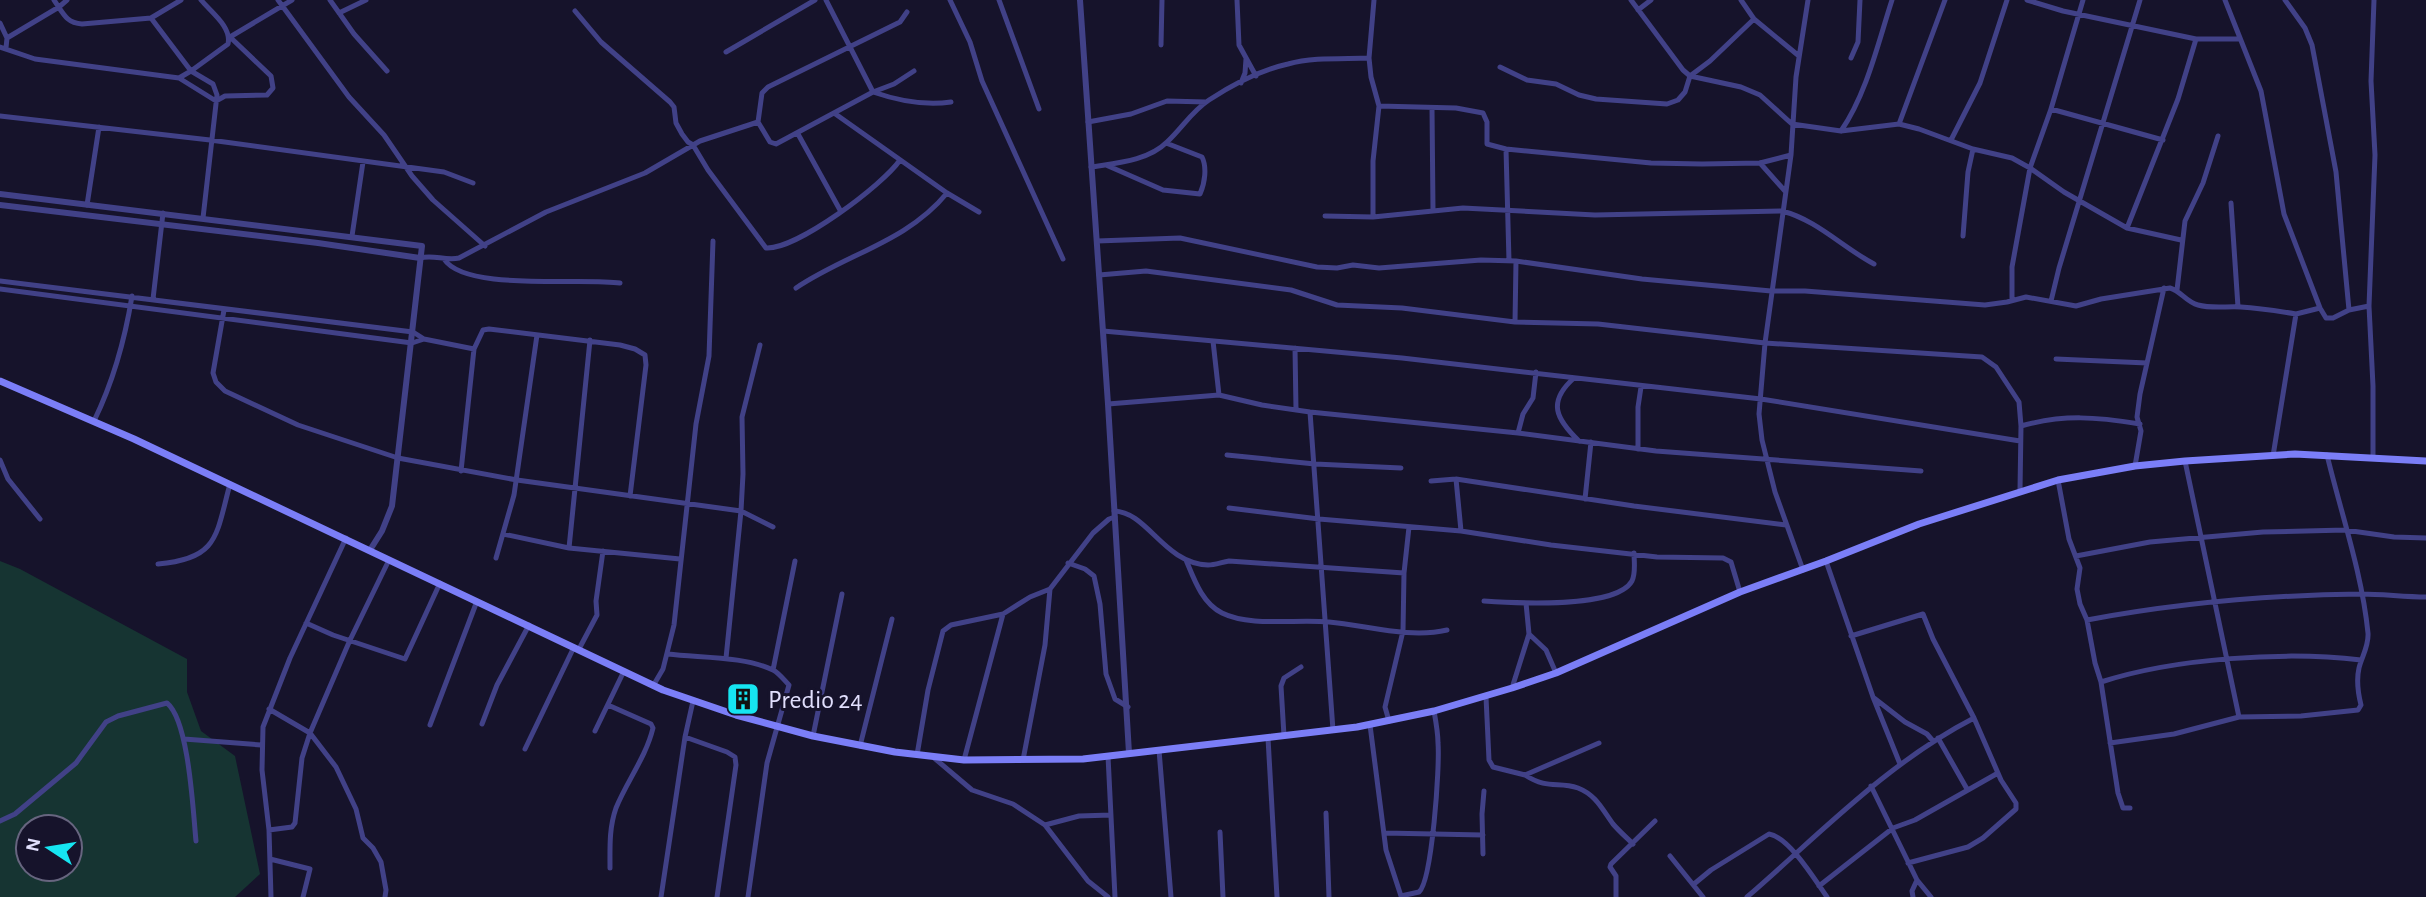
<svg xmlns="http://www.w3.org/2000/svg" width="2426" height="897" font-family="'Alegreya Sans',sans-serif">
  <rect width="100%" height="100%" fill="#16132b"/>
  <!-- green -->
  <path fill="#163432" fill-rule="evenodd" d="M0,561L20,569L187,659V692L201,731L235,756L260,874L235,897H0ZM28,827H70V869H28Z"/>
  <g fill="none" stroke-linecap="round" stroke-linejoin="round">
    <!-- minor -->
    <path stroke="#414187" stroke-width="5" d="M54,0C63,13 66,23 82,24L151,18L181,0
      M201,0C211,12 232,27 228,44L191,71L213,84L217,95L203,218
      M278,0L349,97L384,135L412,176L433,200L485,246
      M330,0L354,34L387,71
      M826,0L873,92C899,101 924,106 951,102
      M950,0L970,42L982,81L1063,259
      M999,0L1039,109
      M1237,0L1239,45L1256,76
      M1631,0L1683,70L1690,76L1741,87L1760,95L1792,124L1841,131L1899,124L1945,0
      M1741,0L1754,19L1799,56
      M2027,0L2063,11L2196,39
      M2225,0L2261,91L2284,214L2320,308L2326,318H2333L2349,310L2336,172L2312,45L2305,28L2285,0
      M1638,10L1651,0
      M575,11L601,42L670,102L674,107L676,123L682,134L688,142L693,145L708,170L766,248C796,250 883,185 900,160
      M339,13L366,0
      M0,23L7,38
      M1161,45L1162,0
      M0,47L35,59L179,78L191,71L151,18
      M6,48L7,38L59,7L67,0
      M726,52L815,0
      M1851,58L1858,42L1860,0
      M1500,67L1527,80L1556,84L1579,95L1596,99L1667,104L1678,100L1685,92L1690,76L1710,61L1754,19
      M179,78L216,101L225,96L267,95L273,88L271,76L230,37L292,0
      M1241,83L1245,73L1246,59
      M1379,106L1456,108L1483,113L1487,122V144L1506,149L1651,163L1702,164L1760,163L1791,155
      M1432,108L1433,210
      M2051,109L2163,140
      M834,113L947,193L979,212
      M0,116L210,140L444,172L473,183
      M758,122L770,142L776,144L873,92L894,84L914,71
      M1088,122L1131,114L1167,101L1206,102
      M1899,124L1919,129L1973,149L1968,172L1963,236
      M1841,131C1867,93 1878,43 1892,0
      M798,134L840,210
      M1951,140L1980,83L2007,0
      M1506,149L1509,261
      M1973,149L2012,158L2030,168L2064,192L2127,228L2181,240
      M1760,163L1785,191
      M1106,165L1163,190L1200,194C1205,183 1207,167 1202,157L1166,143
      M1091,167C1116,163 1148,161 1167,142C1182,128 1192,111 1209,100C1232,85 1261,70 1288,64C1313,57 1342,59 1369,58
      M2231,203L2238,307
      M87,205L99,127
      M1325,216L1373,217L1463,208L1595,215L1782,211C1817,220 1842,247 1874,264
      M1373,217V161L1379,106L1371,77L1369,58L1374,0
      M2127,228L2178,99L2196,39H2240
      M352,236L363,162
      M1097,241L1180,238L1317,267L1337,268L1353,265L1379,268L1481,260L1516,261L1642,279L1771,291H1805L1985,305L2007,302L2026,297L2076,306L2101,299L2170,288C2181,291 2186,302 2198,305C2212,309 2227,306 2241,307C2259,308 2278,311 2296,314L2273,456
      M420,258C433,254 445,261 459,258L546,212L645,173L700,141L758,122L762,93L768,87L900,22L907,12
      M444,259C465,292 583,277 620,283
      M1099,275L1146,271L1291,290L1337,305L1402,308L1515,322L1598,324L1765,343L1982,357L1996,367L2019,402L2021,426L2020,490
      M0,281L413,332L424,339L474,349
      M796,288C846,254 907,242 947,193
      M0,289L412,343L424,339
      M2177,290L2185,221L2203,183L2218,136
      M153,299L163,213
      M2012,300V267L2030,168L2051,109L2083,0
      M2051,301L2059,268L2140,0
      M224,310L213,373L216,382L225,391L298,425L398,458L517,480L741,511L773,527
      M2349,310L2369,306
      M2296,314L2320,308
      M1515,322L1516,261
      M1103,331L1402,358L1761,399L2020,441
      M1213,341L1219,395
      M1295,348L1296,410
      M2056,359L2147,363
      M1574,378C1547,402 1556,419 1579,441
      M1108,404L1219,395L1262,405L1310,412L1518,433L1656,451L1921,471
      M1310,412L1333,730
      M94,421C113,382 125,339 132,296
      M2021,426C2064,414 2097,417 2140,424
      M1518,433L1523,414L1533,398L1536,372
      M1638,449V407L1641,387
      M1227,455L1315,464L1401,468
      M2373,458V386L2369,306L2375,155L2371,81L2374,0
      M0,460L8,479L40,519
      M2135,466L2141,431L2137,417L2140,394L2164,288
      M461,471L474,349L483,330L489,329L620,345L635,349L645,355L646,365L630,496
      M1456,479L1461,531
      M2058,480L2069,539L2080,568L2077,589L2080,604L2087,620L2095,663L2101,682L2118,793L2123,808H2130
      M1431,481L1456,479L1634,506L1786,525
      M1585,499L1591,442
      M1229,508L1319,519L1461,531L1551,545L1657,557L1723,558L1731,562L1740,592
      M1114,511C1148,512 1163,563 1208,565C1215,565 1222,562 1229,561L1404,573
      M503,534L569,548L680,559
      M569,548L590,340
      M2076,556L2150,542L2263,532L2345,530L2394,537L2426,538
      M496,558L514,495L537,335
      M1186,560C1194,579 1202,603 1222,613C1250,627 1296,619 1329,622C1366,625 1409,639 1447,630
      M1826,561L1873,697L1900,764
      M1068,563L1085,569L1094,576L1100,604L1106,674L1115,699L1128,707
      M158,564C219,559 216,535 230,484
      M1803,570L1775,492L1762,440L1759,414L1765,343L1791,155L1796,77L1808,0
      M1484,601C1514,603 1616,609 1632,581C1636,573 1634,561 1634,553
      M2087,620C2178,603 2269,595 2361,594C2383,594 2404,597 2426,597
      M306,623L333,635L405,659L440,583
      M1529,634L1546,650L1556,673
      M1851,636L1923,614L1933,639L1974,718L2001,780L2016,803V809L1983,838L1968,847L1908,863
      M579,649L597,615L596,601L603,551
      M668,654C700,658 744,656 773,670C779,673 784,680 789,685L767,763L748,897
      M726,658L741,511L743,474L742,417L760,345
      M773,670L795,561
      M2101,682C2175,658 2285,651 2361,660
      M653,686L663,669L674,625L696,424L709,356L713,241
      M1512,688L1529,634L1526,603
      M1486,697L1489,760L1493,767L1525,775L1599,743
      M1874,698L1905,722L1927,734L1933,741
      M608,705L651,724L653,728C646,757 627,781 616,808C609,828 610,847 610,868
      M269,709L310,733L336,767L356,809L363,838L373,848L381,862L386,890L385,897
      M2239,717L2301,716L2358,710L2361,705C2358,693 2356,681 2359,668C2362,656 2369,646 2368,633C2362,573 2341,513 2327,455
      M1389,721L1385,707L1403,631L1404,573L1409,527
      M482,724L497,685L529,625
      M430,725L477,601
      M1370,725L1386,850L1401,896L1419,892C1432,881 1440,766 1438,743C1438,733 1436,722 1434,711
      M595,731L624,671
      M813,736L842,594
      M1284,736L1281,686L1284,678L1301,667
      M685,737L727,752L735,757L736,765L717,897
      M1268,738L1277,897
      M1938,738L1967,789
      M184,739L261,745
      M2110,743L2174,734L2239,717L2185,461
      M860,746L892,619
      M525,749L574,647
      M1159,750L1171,897
      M917,755L928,690L943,631L951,625L1003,614L1030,597L1050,589L1093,533L1109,519L1115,517
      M1108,756L1115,897
      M933,757L972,790L1013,804L1045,825L1088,881L1108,897
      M964,760L1003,614
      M1023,760L1045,645L1050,589
      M1525,775C1548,790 1558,781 1578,788C1596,795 1602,809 1613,824C1619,831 1627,838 1633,844
      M1871,786L1917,880L1931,897
      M1326,813L1329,897
      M0,821L15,814L76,763L106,722L118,716L167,703C189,721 193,811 196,841
      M1045,825L1079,816L1111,815
      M269,830L292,827L295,823L302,758L310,733L350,640L389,560
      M1220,832L1223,897
      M1384,833L1483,835
      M1483,854L1482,814L1484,791
      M1670,856L1703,897
      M270,859L310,869L303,897
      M1694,884L1711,870L1769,834C1789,837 1815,880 1827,897
      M1819,886L1893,828L1915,820L1998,773
      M271,897L269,830L262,770L263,727L290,658L346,538
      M661,897L685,737L693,701
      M1616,897V876L1610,867L1611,864L1655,821
      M1747,897C1820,834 1887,763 1974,718
      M1913,897L1912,891L1917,880"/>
    <!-- tertiary -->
    <path stroke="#414187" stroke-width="6" d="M1080,0L1108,404L1129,753
      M0,194L422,246L392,506L382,531L370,550
      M0,205L318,243L420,258"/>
    <!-- secondary -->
    <path stroke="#7b7ef7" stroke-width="7" d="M0,381L134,439L663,690L736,715L813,736L895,752L964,760L1083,759L1357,727L1434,711L1512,688L1556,673L1740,592L1826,561L1919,524L2058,480L2135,466L2185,461L2295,454L2426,461"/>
  </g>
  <!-- icons -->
  <defs>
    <symbol id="building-square" viewBox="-11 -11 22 22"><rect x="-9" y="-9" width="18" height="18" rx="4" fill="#16e5f1" stroke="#16132b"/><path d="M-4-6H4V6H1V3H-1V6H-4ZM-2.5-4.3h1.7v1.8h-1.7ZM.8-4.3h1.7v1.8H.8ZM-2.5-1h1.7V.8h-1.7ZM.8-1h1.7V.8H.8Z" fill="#111"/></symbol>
  </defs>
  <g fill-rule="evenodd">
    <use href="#building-square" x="724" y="680" width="38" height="38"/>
  </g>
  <g text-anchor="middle" stroke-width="6" stroke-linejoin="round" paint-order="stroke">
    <!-- poi labels -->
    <g font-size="26" fill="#e1dffd" stroke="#16132b" text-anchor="start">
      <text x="768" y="708">Predio 24</text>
    </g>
  </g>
  <!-- north arrow -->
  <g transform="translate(49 848) rotate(282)"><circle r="33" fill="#16132b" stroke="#67657f" stroke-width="2"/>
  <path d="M0-5L12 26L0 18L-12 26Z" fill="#16e5f1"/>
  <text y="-10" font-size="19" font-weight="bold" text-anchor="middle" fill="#e1dffd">N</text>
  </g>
</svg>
